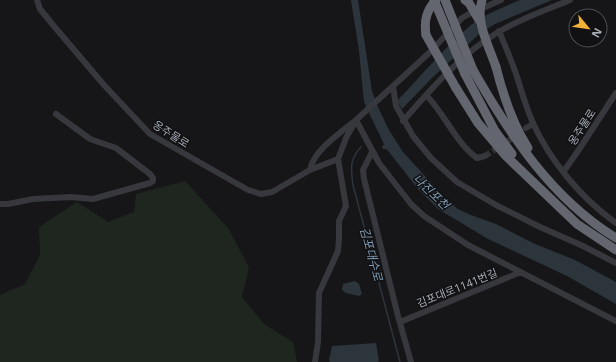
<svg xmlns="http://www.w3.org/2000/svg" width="616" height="362" font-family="'Noto Sans','Noto Sans KR',sans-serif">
  <rect width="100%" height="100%" fill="#161618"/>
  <!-- green -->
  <path fill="#1e261f" d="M185,181L228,228L249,267L242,297L264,324L293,342L297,362H0V295L25,284L40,255L39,227L77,202L108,222L134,212L136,194Z"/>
  <!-- water -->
  <path fill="#2c353c" d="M351,0H358L372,91L377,105L389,130L403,152L446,199L458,209L471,215L496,224L535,244L575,260L616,282V304L567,276L488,239L438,209L418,189L389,152L386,149H383L382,147L384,144L369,113L364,102L359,51Z
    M520,0H552L495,24L479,34L432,78L402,109L399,104L398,100C422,75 445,47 471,25C485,14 504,7 520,0Z
    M355,281L359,284L362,294L359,296L346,293L342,290L343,284Z
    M376,343L379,361L377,362H330L329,360L332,346Z"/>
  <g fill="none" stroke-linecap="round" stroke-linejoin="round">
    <!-- stream -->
    <path stroke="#2c353c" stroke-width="1.5" d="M361,147C349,160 351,169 353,185L400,362"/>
    <!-- minor-tunnel -->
    <path stroke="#333438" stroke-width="6" stroke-dasharray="6 3" stroke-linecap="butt" d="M485,156L517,135"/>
    <!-- minor -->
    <path stroke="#37383d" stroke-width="6" d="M37,0L40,9L53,25L104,85L150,134L248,190L261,194L272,192L310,170L338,159
      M499,31C505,46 512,61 517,77C522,92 526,108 533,123C550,161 582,199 616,223
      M393,86L396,106L413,136L431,158L457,182L496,205L540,227L583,246L616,263
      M426,95C445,114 455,142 477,158L485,156
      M403,121C432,88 462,53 500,31C522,18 546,10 570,0
      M526,128L533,124
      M372,152L363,170L364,179L398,316L411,362
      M310,170C313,151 341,132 356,120L379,163L411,204L424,216L468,245L616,321
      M564,171L578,151L616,93
      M0,204H8L33,199L71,197L93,199L150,183L153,181V178L150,174L116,148L90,139L56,114
      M400,322L521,272
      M315,362L318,342L319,293L338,251L339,239V221L346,206L338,159L346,138L356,120L429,53L462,18L469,14L501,0"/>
    <!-- highway -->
    <path stroke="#63666e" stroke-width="9" d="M426,35C424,21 426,11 436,0
      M496,67C503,95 512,123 528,148
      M473,70C510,135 552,199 616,238
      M465,74L495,131L512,154
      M456,88L478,123L506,156L577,224L616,250"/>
    <!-- highway-bridge -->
    <path stroke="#63666e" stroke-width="9" d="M434,0L465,74
      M445,0L473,70
      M465,0L469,3L479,20
      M482,0C475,22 489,46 496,67
      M426,35L456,88"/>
  </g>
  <g text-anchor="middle" stroke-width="3" stroke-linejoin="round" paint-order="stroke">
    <!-- street labels -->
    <g font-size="11" fill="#a8adb8" stroke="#111113">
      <text transform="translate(582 127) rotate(-57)" y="4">옹주물로</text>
      <text transform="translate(171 134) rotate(32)" y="4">옹주물로</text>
      <text transform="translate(457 288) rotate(-22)" y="4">김포대로1141번길</text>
    </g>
    <!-- water labels -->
    <g font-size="12" font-style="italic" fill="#7f9bb3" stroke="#111113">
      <text transform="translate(431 192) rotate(44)" y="4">나진포천</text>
      <text transform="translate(371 254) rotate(75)" y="4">김포대수로</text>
    </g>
  </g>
  <!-- north arrow -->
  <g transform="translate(588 28) rotate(119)"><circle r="19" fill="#111113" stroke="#4d4f55"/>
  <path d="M0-3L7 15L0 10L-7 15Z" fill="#f2b134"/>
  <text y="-6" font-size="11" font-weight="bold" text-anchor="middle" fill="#a8adb8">N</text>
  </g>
</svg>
